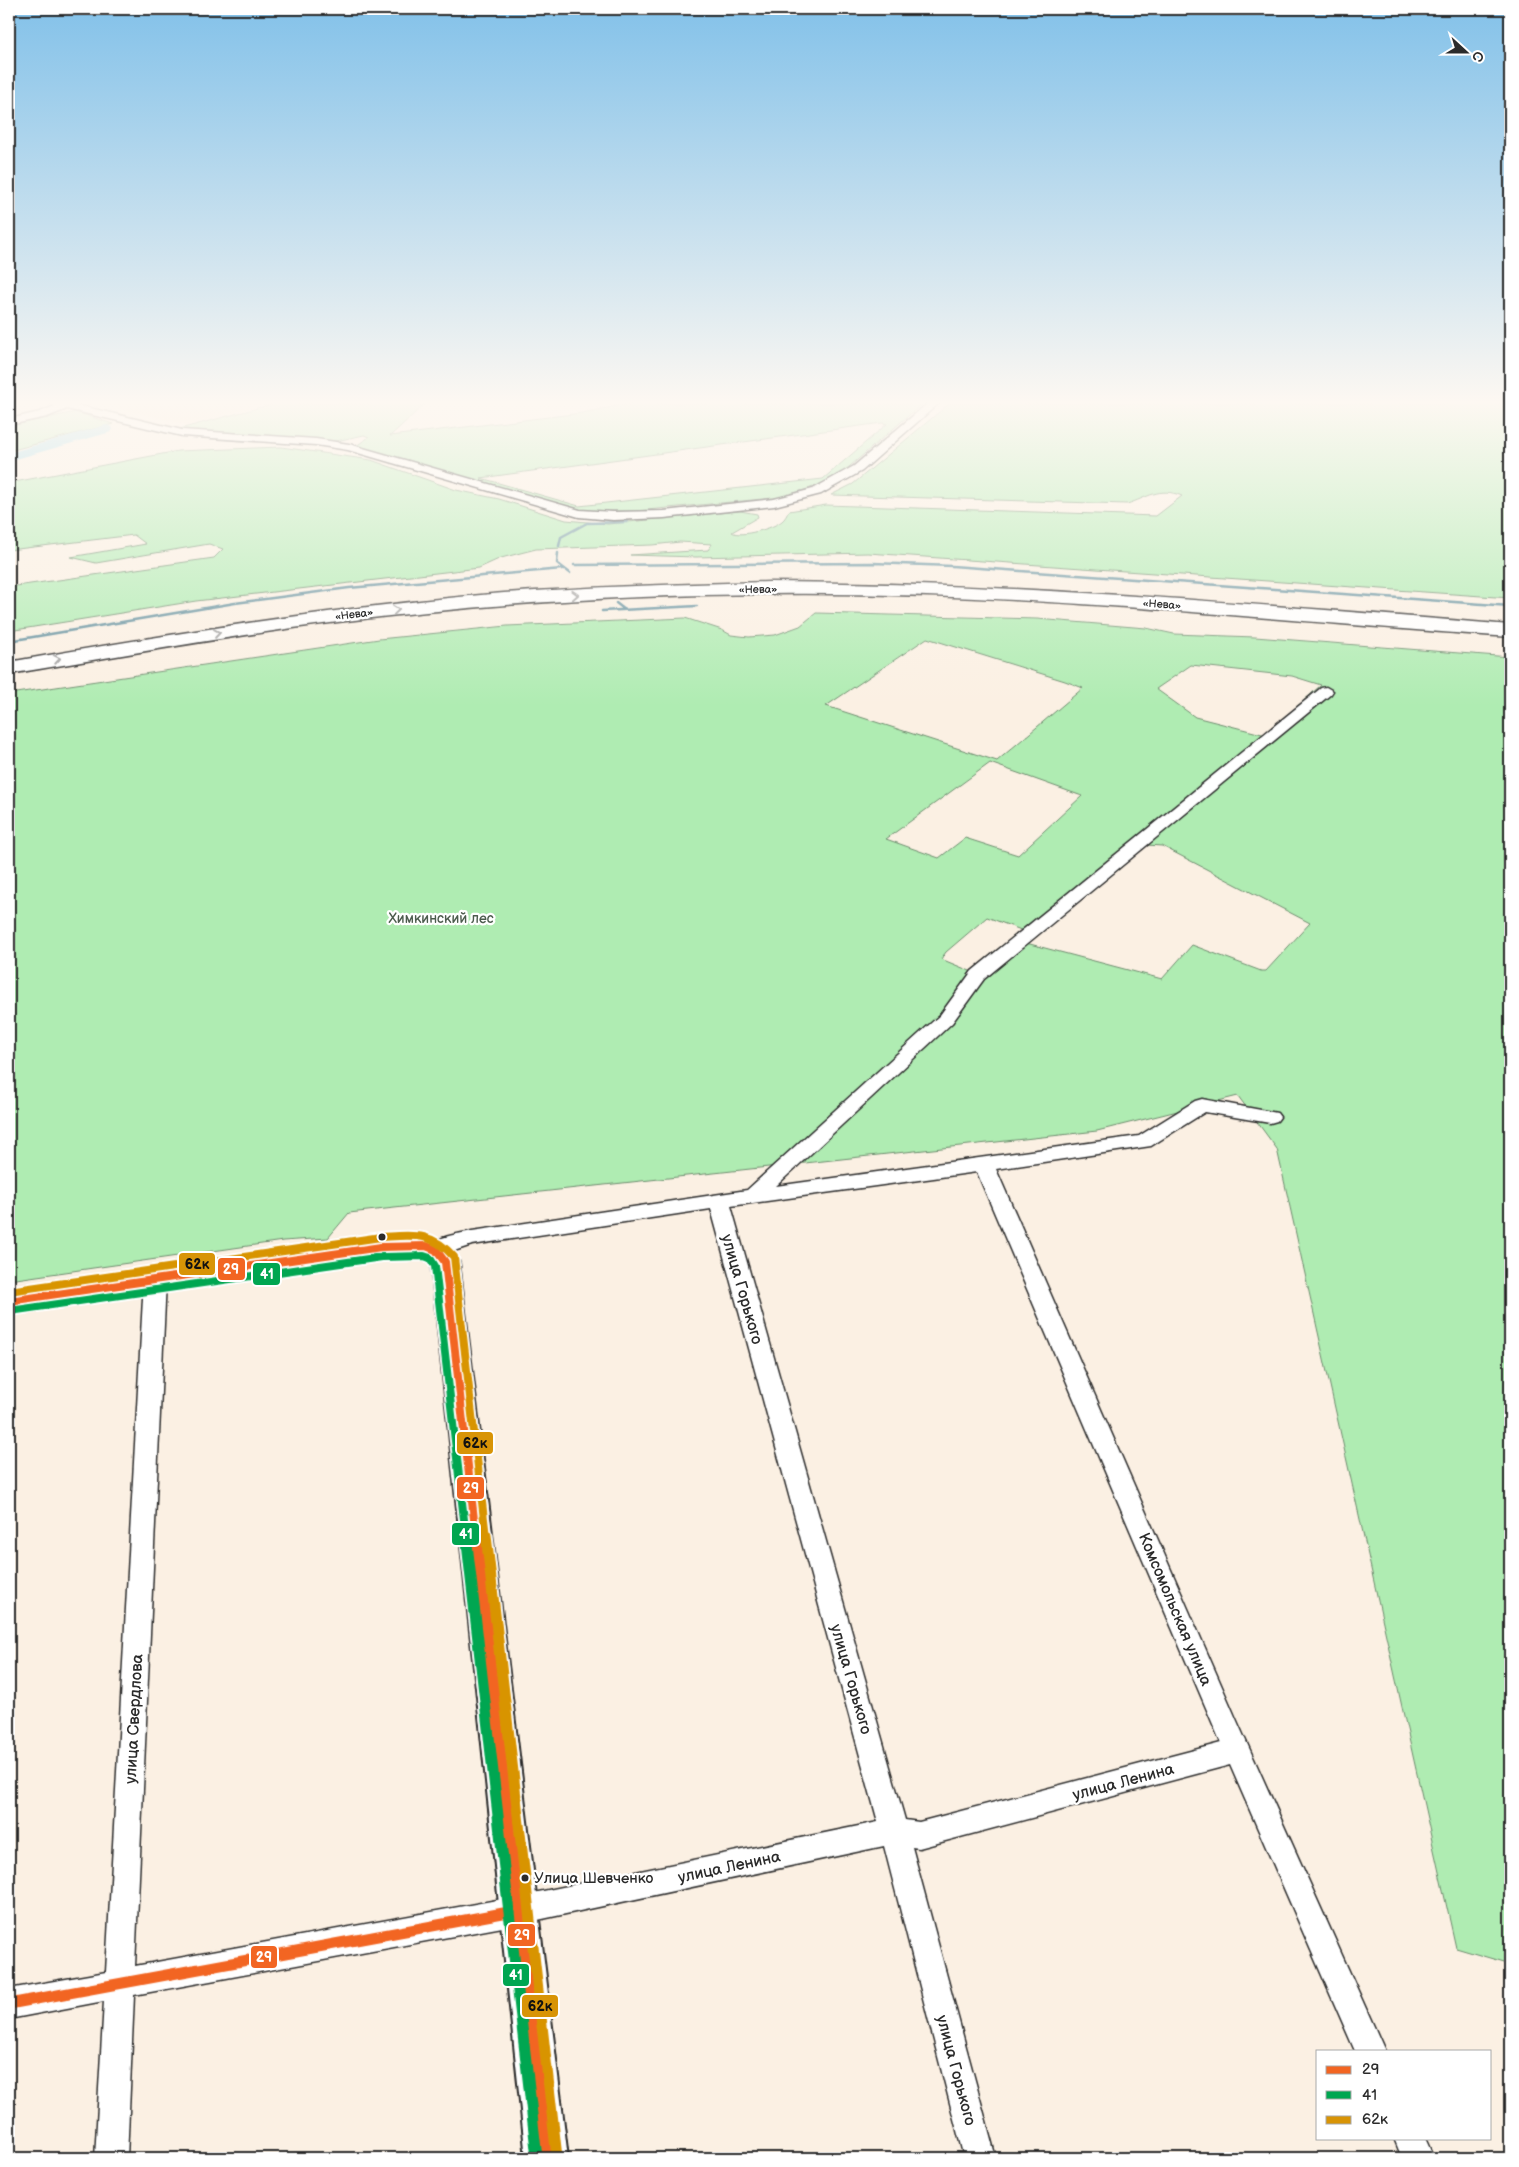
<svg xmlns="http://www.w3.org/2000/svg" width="1519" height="2167" font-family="'Balsamiq Sans',sans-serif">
  <rect width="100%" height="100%" fill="#fbf0e3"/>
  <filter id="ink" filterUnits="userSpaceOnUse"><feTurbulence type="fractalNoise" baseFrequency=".02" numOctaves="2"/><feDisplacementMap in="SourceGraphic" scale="10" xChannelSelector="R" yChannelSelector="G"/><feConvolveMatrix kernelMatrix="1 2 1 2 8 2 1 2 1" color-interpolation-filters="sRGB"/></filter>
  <g filter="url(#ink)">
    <!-- built -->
    <path fill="#f9e6d0" d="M96,403H267L188,425Z"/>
    <!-- green -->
    <path fill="#afecb2" stroke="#6d8c6e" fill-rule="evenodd" d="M276,403H426L390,436L582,413L632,403H923L842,473L816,486L783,497L636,511H590L571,508L356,446L369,437L364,435L336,441L176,430ZM882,423L887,424L823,479L579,506L481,478Z
      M950,403H1510V598L868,553L696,557L630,555L708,550L712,544L680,542L652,545L536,549L501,558L479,568L196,601L9,631V587L214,558L223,549L209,544L96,563L71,557L146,544L134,535L9,550V483L178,451L281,447L371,460L456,490L499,499L566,520L608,524L740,511L757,514L758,517L732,532C740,538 774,528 782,521C785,519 787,514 789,511L826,505L1156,516L1182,496C1159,486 1147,498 1127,504L831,495L853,484Z
      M76,412L113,424L9,451V426Z
      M816,613L1037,619L1146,628L1174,634L1255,637L1510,657V1964L1456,1948L1277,1149L1238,1096L1097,1131L349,1213L328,1238L283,1241L9,1280V694L379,639L507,626L685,618L722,630L731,635L749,637L775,635L800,626ZM927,638L1065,681L1083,688L997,761L826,706ZM1191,665L1292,676L1321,685L1266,735L1195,717L1156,689ZM990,763L1082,796L1018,855L965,838L939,858L886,839ZM1146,845L1162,846L1310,923L1266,971H1261L1192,945L1162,979L1026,943L987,978L941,959L946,952L987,917L1034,935Z"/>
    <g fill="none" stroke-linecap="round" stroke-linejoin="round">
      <!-- stream -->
      <path stroke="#64909e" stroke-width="2.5" d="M559,546L561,537L587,523L627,522
        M558,553L557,563L570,573
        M574,565L873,563L952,566L1510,606
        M616,603L625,610
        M602,611L697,606
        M9,641L235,603L349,588L562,569"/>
      <!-- river -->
      <path fill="#8ad4eb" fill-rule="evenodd" d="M106,425L111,426L113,429L111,432L9,461V453Z"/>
      <defs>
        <path id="minor" d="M50,403H69L182,430L316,439L349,444L580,510L613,512L664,511L774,499L813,489L854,466L928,403H939L862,471L821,494L774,506L664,518L613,520L579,517L348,450L316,445L182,436L67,409L47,417L9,425V419L40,412L55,406Z
          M1326,687L1333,691L1331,694L984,979L952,1023L776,1186L1139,1136L1195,1101L1202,1099L1277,1113L1280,1117L1277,1121L1270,1123L1205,1112L1151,1146L996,1169L1237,1721L1385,2051H1355L1230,1765L919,1848L912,1847L996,2158H964L884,1846L519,1924L134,1995L127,2158H95L104,2001L9,2019V1989L106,1972L144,1280L148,1275L155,1273L162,1275L166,1280L135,1966L519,1896L878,1822L711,1209L472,1245L436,1257L429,1255L426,1250C433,1237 458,1234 472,1231L747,1190L940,1015L972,971L1321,688ZM977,1172L1221,1743L919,1822L905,1820L731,1206Z
          M1394,2138H1425L1434,2158H1402Z"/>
        <path id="major" d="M426,1236L446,1243L459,1262L568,2158H526L431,1264L423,1256L381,1257L9,1311V1291L381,1237Z"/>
        <path id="highway" d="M769,582C1017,583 1263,605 1510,625V637C1263,620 1017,591 769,594C625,595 481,604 338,622C228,636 118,656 9,674V662C169,634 330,608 492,594C584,587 677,584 769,582Z"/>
      </defs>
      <!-- minor casing -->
      <use href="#minor" stroke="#2b2b2b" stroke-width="3"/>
      <!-- major casing -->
      <use href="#major" stroke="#2b2b2b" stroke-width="4"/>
      <!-- highway casing -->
      <use href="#highway" stroke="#2b2b2b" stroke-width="3"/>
      <!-- minor -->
      <use href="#minor" fill="#fff" fill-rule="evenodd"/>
      <!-- major -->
      <use href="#major" fill="#fff" fill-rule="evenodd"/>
      <!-- highway -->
      <use href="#highway" fill="#fff" fill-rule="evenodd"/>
      <defs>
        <path id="bus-1-far1" d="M9,1301L381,1247L426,1246L436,1250L445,1262L476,1537"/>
        <path id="bus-1" d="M476,1535L547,2158
          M9,2004L519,1910"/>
        <path id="bus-2-far1" d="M10,1311L382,1257L424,1256L430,1258L435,1266L466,1537"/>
        <path id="bus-2" d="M466,1535L537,2158"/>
        <path id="bus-3-far1" d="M9,1291L381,1237C413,1235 431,1231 454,1257L486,1537"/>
        <path id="bus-3" d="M486,1535L557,2157"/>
      </defs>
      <!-- bus-1-far1 casing -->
      <use href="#bus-1-far1" stroke="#fff" stroke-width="12"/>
      <!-- bus-1 casing -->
      <use href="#bus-1" stroke="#fff" stroke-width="15"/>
      <!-- bus-2-far1 casing -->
      <use href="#bus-2-far1" stroke="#fff" stroke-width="12"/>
      <!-- bus-2 casing -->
      <use href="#bus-2" stroke="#fff" stroke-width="15"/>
      <!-- bus-3-far1 casing -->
      <use href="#bus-3-far1" stroke="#fff" stroke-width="12"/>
      <!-- bus-3 casing -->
      <use href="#bus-3" stroke="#fff" stroke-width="15"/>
      <!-- bus-1-far1 -->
      <use href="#bus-1-far1" stroke="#f26522" stroke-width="8"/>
      <!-- bus-1 -->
      <use href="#bus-1" stroke="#f26522" stroke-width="11"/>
      <!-- bus-2-far1 -->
      <use href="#bus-2-far1" stroke="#00a651" stroke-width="8"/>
      <!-- bus-2 -->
      <use href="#bus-2" stroke="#00a651" stroke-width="11"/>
      <!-- bus-3-far1 -->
      <use href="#bus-3-far1" stroke="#d89406" stroke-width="8"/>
      <!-- bus-3 -->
      <use href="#bus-3" stroke="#d89406" stroke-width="11"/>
    </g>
    <!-- one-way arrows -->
    <defs><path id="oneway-chevron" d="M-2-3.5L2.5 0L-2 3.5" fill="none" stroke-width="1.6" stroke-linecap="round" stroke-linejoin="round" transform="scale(1.25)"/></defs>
    <g stroke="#a0a0a0">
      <use href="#oneway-chevron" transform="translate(575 595) rotate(-3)"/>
      <use href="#oneway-chevron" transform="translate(396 610) rotate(-6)"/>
      <use href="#oneway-chevron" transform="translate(217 633) rotate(-8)"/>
      <use href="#oneway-chevron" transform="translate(57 659) rotate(-10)"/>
    </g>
  </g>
  <!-- sky -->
  <linearGradient id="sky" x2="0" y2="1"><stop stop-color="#82c1e9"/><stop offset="0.57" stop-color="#fdf8f2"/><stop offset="1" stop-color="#fdf8f2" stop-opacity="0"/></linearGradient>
  <rect width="1519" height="706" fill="url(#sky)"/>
  <!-- markers -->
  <g fill="#2b2b2b" stroke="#fff" stroke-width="2">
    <circle cx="382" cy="1237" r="4.5"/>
    <circle cx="525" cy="1878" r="4.5"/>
  </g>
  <g text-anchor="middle" stroke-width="4.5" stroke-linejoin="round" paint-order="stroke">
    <!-- far-street labels -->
    <g font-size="11" fill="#2b2b2b" stroke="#fff">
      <text transform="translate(758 589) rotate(-1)" y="4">«Нева»</text>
      <text transform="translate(1162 604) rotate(4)" y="4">«Нева»</text>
      <text transform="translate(354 614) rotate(-7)" y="4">«Нева»</text>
    </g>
    <!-- park labels -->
    <g font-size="14" fill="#4c5b4d" stroke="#fff">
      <text x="441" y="923">Химкинский лес</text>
    </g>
    <!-- near-bus labels -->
    <g font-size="15" fill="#2b2b2b" stroke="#fff" text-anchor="start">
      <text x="534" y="1883">Улица Шевченко</text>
    </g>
    <!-- near-street labels -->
    <g font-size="16" fill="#2b2b2b" stroke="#fff">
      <text transform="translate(743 1289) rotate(74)" y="6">улица Горького</text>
      <text transform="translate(1176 1609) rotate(67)" y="6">Комсомольская улица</text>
      <text transform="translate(852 1679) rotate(74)" y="6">улица Горького</text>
      <text transform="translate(133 1719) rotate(-87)" y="6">улица Свердлова</text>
      <text transform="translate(1123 1781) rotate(-15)" y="6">улица Ленина</text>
      <text transform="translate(729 1866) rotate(-12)" y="6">улица Ленина</text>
      <text transform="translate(957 2070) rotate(75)" y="6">улица Горького</text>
    </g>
  </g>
  <g stroke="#fff" stroke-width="2">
    <rect x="178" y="1252" width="38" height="24" rx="5" fill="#d89406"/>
    <rect x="217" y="1257" width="29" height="24" rx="5" fill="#f26522"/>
    <rect x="252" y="1262" width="29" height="24" rx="5" fill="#00a651"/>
    <rect x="456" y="1431" width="38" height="24" rx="5" fill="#d89406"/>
    <rect x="456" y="1476" width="29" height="24" rx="5" fill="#f26522"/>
    <rect x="451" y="1522" width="29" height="24" rx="5" fill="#00a651"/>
    <rect x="507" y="1923" width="29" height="24" rx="5" fill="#f26522"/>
    <rect x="250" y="1945" width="28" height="24" rx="5" fill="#f26522"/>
    <rect x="502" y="1963" width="28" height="24" rx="5" fill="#00a651"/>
    <rect x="521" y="1994" width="38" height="24" rx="5" fill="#d89406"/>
  </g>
  <g font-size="14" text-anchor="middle" font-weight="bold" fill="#fff">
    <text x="231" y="1274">29</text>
    <text x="267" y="1279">41</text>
    <text x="471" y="1493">29</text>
    <text x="466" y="1539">41</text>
    <text x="522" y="1940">29</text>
    <text x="264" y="1962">29</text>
    <text x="516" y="1980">41</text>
  </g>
  <g font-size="14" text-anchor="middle" font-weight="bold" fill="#111">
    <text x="197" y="1269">62к</text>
    <text x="475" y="1448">62к</text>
    <text x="540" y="2011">62к</text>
  </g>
  <!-- margin -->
  <rect width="1519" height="2167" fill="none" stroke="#fff" stroke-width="30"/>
  <rect x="15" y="15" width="1489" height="2137" fill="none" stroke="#2b2b2b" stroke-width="2" filter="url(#ink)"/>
  <!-- legend -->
  <rect x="1316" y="2050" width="175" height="90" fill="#ffffff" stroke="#aaaaaa"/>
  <rect x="1326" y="2066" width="25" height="8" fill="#f26522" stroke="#aaaaaa"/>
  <text x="1362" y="2074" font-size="15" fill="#2b2b2b">29</text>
  <rect x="1326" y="2091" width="25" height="8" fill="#00a651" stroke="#aaaaaa"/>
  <text x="1362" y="2100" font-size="15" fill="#2b2b2b">41</text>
  <rect x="1326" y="2116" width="25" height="8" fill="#d89406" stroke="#aaaaaa"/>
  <text x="1362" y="2124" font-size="15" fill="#2b2b2b">62к</text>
  <!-- north arrow -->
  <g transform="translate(1466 52) rotate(111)" stroke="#ffffff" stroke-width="4" paint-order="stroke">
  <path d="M0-4L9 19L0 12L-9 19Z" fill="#2b2b2b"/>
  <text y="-8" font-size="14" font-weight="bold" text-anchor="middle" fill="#2b2b2b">С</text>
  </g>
</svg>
